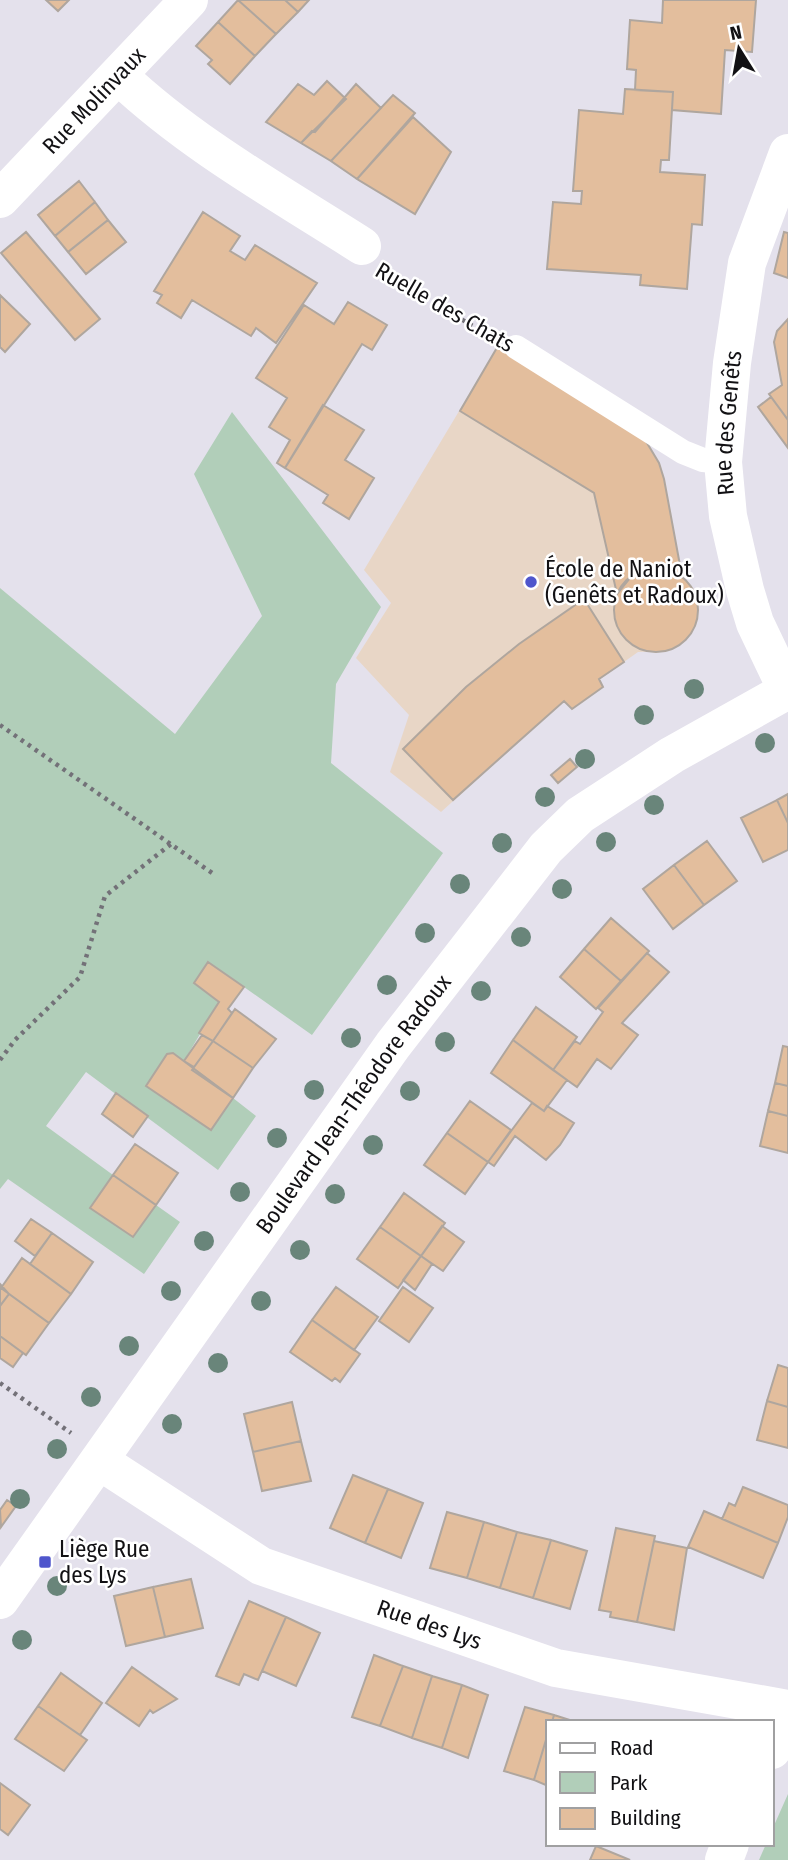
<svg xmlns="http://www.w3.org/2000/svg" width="788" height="1860" font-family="'Fira Sans Condensed',sans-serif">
  <rect width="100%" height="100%" fill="#e4e1ec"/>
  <!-- education -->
  <path fill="#e8d6c6" d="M498,346L644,438L659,463L682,576L693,588L699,604L696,625L684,642L668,651L638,652L600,679L603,687L572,709L564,701L441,812L390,772L409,715L356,658L391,603L364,570Z"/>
  <!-- green -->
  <path fill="#b1ceb9" d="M232,412L381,607L336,684L331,763L443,853L312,1035L244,987L219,1002L184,1061L173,1054H167L146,1086L211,1130L233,1098L256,1116L218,1170L86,1072L46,1126L113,1175L91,1208L133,1237L156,1205L180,1222L144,1274L8,1179L0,1189V588L175,734L262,616L194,474Z
    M788,1794V1860H759L766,1844H772V1830Z"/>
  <!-- building -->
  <path fill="#e3be9d" stroke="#afa69e" stroke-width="2" d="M46,0H69L58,11Z
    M238,0L276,34L255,56L218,22Z
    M238,0H285L298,12L276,34Z
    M285,0H309L298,12Z
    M663,0H756L752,52L725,50L721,114L672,110L673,92L635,90L636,70L627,69L630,20L662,23Z
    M218,22L255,56L230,84L208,64L212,60L196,46Z
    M327,81L346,99L301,143L266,122L298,84L314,95Z
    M356,84L381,108L331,161L301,143L312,131L315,132Z
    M625,89L673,92L669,160H661L660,172L705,175L702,225L692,224L687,289L640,285L641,275L547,269L553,202L581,204L582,191H573L579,110L623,114Z
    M393,95L415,113L357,179L331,161Z
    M413,117L451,152L415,214L357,179Z
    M79,181L95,202L55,236L38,215Z
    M95,202L108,220L68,252L55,236Z
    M203,212L240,236L230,251L245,260L255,245L317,283L276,343L256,328L251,336L192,300L181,318L157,303L162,295L154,291Z
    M108,220L126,242L86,274L68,252Z
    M26,232L100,319L75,340L1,253Z
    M784,232L788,233V278L774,273Z
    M0,295L30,324L5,352L0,347Z
    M348,302L387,325L372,350L362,344L285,468L277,463L290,440L269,427L287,398L256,378L304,305L334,324Z
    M788,319V420L769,394L782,385L774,342L777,331Z
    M498,346L644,438L659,463L664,479L682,576L667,568H650L634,573L617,594L594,493L460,411Z
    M771,397L788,420V448L758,407Z
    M323,405L364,430L345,460L374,478L349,519L323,503L328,495L285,468Z
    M614 610a42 42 0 1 1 84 0a42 42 0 1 1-84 0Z
    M584,599L624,662L599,679L603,687L572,709L564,701L453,800L403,749L466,687L519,644Z
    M570,759L577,767L558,783L551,775Z
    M788,794V823L777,800Z
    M777,800L788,823V850L763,862L741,818Z
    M707,841L737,881L704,905L674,865Z
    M674,865L704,905L673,929L643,889Z
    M611,918L649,951L621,981L584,949Z
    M584,949L621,981L596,1009L560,977Z
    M647,953L669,972L622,1023L638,1035L611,1069L597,1059L577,1087L553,1070L575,1041L580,1044L603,1012L598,1008Z
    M208,962L244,987L228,1009L232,1013L213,1041L199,1033L219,1002L194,983Z
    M536,1007L577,1037L553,1070L513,1040Z
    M235,1009L276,1039L253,1068L213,1041Z
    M202,1035L213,1041L194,1067L184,1061Z
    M513,1040L567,1080L544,1111L491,1073Z
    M213,1041L253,1068L233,1098L192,1070Z
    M783,1046L788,1047V1086L775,1083Z
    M173,1053L233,1098L211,1130L146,1086L167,1054Z
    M775,1083L788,1086V1116L768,1111Z
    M116,1093L148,1116L133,1137L102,1114Z
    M470,1101L511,1130L488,1162L447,1133Z
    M532,1103L544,1111L547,1106L574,1123L560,1145L546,1160L515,1136L494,1166L488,1162Z
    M768,1111L788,1116V1153L760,1146Z
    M447,1133L488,1162L465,1194L424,1165Z
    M135,1144L178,1173L156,1205L113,1175Z
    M113,1175L156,1205L133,1237L90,1208Z
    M404,1193L445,1223L421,1256L380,1227Z
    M31,1219L52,1233L35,1256L15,1241Z
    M442,1226L464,1242L443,1271L421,1256Z
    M380,1227L421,1256L398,1288L357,1259Z
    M52,1233L93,1262L71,1294L30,1264Z
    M421,1256L432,1264L415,1290L403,1280Z
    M22,1258L71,1294L49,1323L1,1288Z
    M0,1284L9,1294L0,1306Z
    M336,1287L378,1317L354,1350L312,1320Z
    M403,1287L433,1308L409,1342L379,1321Z
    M9,1294L49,1323L26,1355L0,1336V1306Z
    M312,1320L360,1354L340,1382L335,1378L332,1381L290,1352Z
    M0,1336L23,1353L13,1367L0,1358Z
    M778,1365L788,1368V1407L767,1401Z
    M767,1401L788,1407V1448L757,1440Z
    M292,1402L301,1441L253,1452L244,1414Z
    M301,1441L311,1481L262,1491L253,1452Z
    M353,1475L388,1489L365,1543L330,1528Z
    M743,1487L788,1505V1517L778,1543L722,1519L729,1503L735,1506Z
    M388,1489L423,1503L401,1558L365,1543Z
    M7,1500L16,1506L1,1527L0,1510Z
    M704,1511L778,1543L763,1578L688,1547Z
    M447,1512L484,1522L467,1578L430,1568Z
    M484,1522L517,1532L500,1588L467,1578Z
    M616,1528L655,1536L637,1622L610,1617L611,1612L599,1610Z
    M517,1532L551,1540L533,1598L500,1588Z
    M551,1540L587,1551L570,1609L533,1598Z
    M654,1541L687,1548L674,1630L637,1622Z
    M191,1579L203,1628L165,1637L153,1587Z
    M153,1587L165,1637L126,1646L114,1596Z
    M249,1601L286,1617L258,1680L244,1674L239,1685L216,1676Z
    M286,1617L320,1633L296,1686L262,1671Z
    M374,1655L403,1666L380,1726L352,1717Z
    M403,1666L432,1676L412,1738L380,1726Z
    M132,1667L177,1699L153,1713L150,1710L139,1726L106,1703Z
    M61,1673L102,1703L80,1735L38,1706Z
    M432,1676L462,1685L442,1748L412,1738Z
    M462,1685L488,1695L468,1758L442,1748Z
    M38,1706L87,1740L64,1771L15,1739Z
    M525,1707L554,1715L552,1722H548V1733L534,1780L504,1771Z
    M554,1715L576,1722H552Z
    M548,1733V1786L534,1780Z
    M0,1783L30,1805L8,1835L0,1829Z
    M596,1846L630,1860H590Z"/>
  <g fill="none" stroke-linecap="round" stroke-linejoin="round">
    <!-- path -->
    <path stroke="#737178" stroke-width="4.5" stroke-dasharray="3.5 5" stroke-linecap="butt" d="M389,276L486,334
      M0,725L215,875
      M0,1060L15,1040L80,977L105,896L171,844
      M0,1383L71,1433"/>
    <!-- service -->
    <path stroke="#fff" stroke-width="24" d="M516,347L683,452L703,460L723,462"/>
    <!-- minor -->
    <g stroke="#fff" stroke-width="38">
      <path d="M119,76C191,144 279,193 362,246"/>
      <path id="s1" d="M0,199L189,0"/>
      <path id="s2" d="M787,690L755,623L745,590L728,516L723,462L732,363L747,263L788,153"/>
      <path id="s3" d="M101,1462L261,1566L556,1668L788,1709"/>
      <path d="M772,1750L788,1714"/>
      <path d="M724,1860L730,1844"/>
    </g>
    <!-- tertiary -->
    <path stroke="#fff" stroke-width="38" id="s4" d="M0,1600L393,1045L546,848L580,815L672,755L788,690"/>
  </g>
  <!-- trees -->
  <g fill="#69857a">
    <circle cx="694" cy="689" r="10"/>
    <circle cx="644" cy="715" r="10"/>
    <circle cx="765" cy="743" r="10"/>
    <circle cx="585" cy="759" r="10"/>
    <circle cx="545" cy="797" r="10"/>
    <circle cx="654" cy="805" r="10"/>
    <circle cx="606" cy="842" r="10"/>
    <circle cx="502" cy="843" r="10"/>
    <circle cx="460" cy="884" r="10"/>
    <circle cx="562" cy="889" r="10"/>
    <circle cx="425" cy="933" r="10"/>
    <circle cx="521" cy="937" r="10"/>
    <circle cx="387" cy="985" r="10"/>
    <circle cx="481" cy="991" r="10"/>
    <circle cx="351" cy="1038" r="10"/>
    <circle cx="445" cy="1042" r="10"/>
    <circle cx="314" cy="1090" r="10"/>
    <circle cx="410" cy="1091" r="10"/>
    <circle cx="277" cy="1138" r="10"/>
    <circle cx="373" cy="1145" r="10"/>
    <circle cx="240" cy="1192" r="10"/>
    <circle cx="335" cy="1194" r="10"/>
    <circle cx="204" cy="1241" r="10"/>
    <circle cx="300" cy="1250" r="10"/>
    <circle cx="171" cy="1291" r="10"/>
    <circle cx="261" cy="1301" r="10"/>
    <circle cx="129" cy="1346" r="10"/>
    <circle cx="218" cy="1363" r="10"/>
    <circle cx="91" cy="1397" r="10"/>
    <circle cx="172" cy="1424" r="10"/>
    <circle cx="57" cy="1449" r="10"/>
    <circle cx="20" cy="1499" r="10"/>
    <circle cx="57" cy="1586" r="10"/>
    <circle cx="22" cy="1640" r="10"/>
  </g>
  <!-- markers -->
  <g fill="#4f56cc" stroke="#fff" stroke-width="2.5">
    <circle cx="531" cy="582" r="7"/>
    <rect x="38" y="1555" width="14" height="14" rx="3.5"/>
  </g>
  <g text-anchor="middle" stroke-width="5" stroke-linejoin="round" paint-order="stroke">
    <!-- street labels -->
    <g font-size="23" fill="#121114" stroke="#fff">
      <text dy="8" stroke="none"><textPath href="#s1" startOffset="136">Rue Molinvaux</textPath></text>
      <text transform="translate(445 307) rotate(30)" y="8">Ruelle des Chats</text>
      <text dy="8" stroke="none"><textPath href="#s2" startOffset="278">Rue des Genêts</textPath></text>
      <text dy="8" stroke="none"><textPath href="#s4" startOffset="609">Boulevard Jean-Théodore Radoux</textPath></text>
      <text dy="8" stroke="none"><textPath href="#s3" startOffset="369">Rue des Lys</textPath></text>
    </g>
    <!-- poi labels -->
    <g font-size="23" fill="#121114" stroke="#fff" text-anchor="start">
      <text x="545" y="577">École de Naniot<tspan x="545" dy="26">(Genêts et Radoux)</tspan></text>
      <text x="59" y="1557">Liège Rue<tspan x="59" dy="26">des Lys</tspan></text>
    </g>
  </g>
  <!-- legend -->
  <rect x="546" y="1720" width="228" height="126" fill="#ffffff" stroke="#a0a0a1" stroke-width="2"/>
  <rect x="560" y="1743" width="35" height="10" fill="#ffffff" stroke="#a0a0a1" stroke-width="2"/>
  <text x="610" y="1755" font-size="21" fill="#121114">Road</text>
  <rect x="560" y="1772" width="35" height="21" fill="#b1ceb9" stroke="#a0a0a1" stroke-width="2"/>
  <text x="610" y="1790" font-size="21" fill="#121114">Park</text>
  <rect x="560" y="1808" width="35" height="21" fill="#e3be9d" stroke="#a0a0a1" stroke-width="2"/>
  <text x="610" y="1825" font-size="21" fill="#121114">Building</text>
  <!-- north arrow -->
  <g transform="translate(739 49) rotate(349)" stroke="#ffffff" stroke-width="5" paint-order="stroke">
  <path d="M0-5L12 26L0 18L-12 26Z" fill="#121114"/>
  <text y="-10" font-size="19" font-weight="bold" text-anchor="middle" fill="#121114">N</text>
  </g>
</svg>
